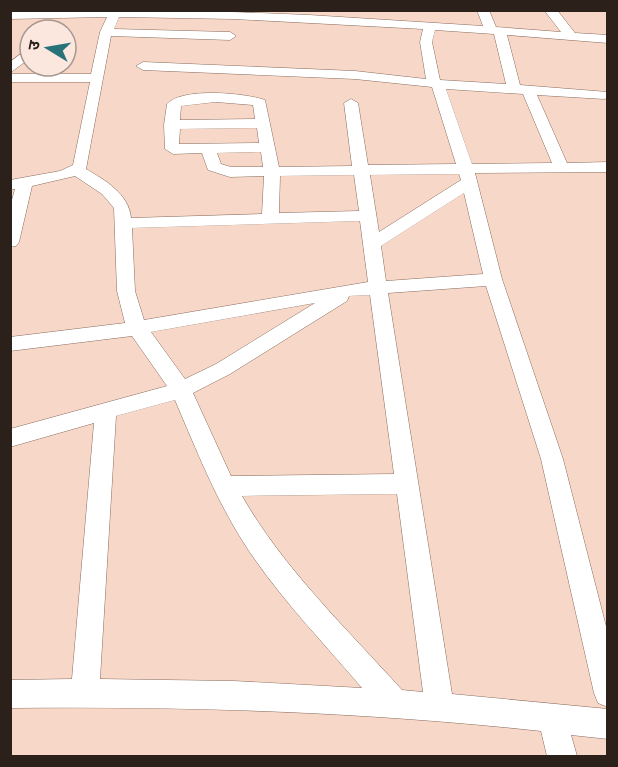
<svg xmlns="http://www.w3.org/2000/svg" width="618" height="767" font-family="'PT Sans Narrow','Noto Sans Devanagari',sans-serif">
  <rect width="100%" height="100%" fill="#f7d7c7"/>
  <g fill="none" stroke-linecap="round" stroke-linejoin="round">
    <defs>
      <path id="minor" d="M182,10L309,15L483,26L477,10H489L496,27L561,32L544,10H557L575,33L608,35V43L507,35L520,85L608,92V98L604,99L537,95L567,163L608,162V172L475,173L502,279L563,459L608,634V707L598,703L594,693L541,459L486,286L388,293L452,694L608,709V739L571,735L577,756H547L541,731C365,712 188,706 10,708V680L72,679L94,423L10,447V429L167,386L132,336L10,351V337L125,323L117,291L114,208L102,194L75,176L32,186L19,242L16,246L10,247V207L15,189L10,190V180L60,171L73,165L90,82H10V74H91L100,32L107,17L10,19V11ZM119,17L234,19L423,29L420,42L426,79L355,71L143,62L136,66L143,70L355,79L432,87L456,164L368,165L358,103L351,99L344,103L352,166L279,167L265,100C245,93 182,87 167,104L164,125L165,149L173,154L202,153L208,170L230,177L264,176L262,214L131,218C129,194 105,180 86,169L111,36L230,40L236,36L230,32L114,29ZM435,30L494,34L506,84L440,80L432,42ZM446,89L523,94L552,163L472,164ZM216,102L253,105L255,119L180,120L181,106ZM257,128L259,143L179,144L180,129ZM261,152L263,167H231L221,164L217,153ZM459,174L461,180L379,232L370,175ZM354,175L359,211L279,213L280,176ZM464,193L483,274L386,281L381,246ZM360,221L368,282L144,320L135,291L132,228ZM370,295L394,474L231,476L193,393L230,374L347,301L349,296ZM315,303L216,364L185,379L151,332ZM175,400C193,442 210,485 233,525C267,585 318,636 362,688L234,681L100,679L116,416ZM397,494L423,692L402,690C347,629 283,568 242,496Z
        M30,47V58L10,73V62Z"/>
    </defs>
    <!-- minor casing -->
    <use href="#minor" stroke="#896c5e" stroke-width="1"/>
    <!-- minor -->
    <use href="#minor" fill="#fff" fill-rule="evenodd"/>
  </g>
  <!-- border -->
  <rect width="618" height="767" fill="none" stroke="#2c201a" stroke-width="24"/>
  <!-- north arrow -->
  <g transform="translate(48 48) rotate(281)"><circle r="28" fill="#fbe7dd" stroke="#a8978f" stroke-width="1.5"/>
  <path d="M0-4.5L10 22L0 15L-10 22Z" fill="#287279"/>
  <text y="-9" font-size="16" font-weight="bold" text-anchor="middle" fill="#2c201a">उ</text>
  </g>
</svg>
